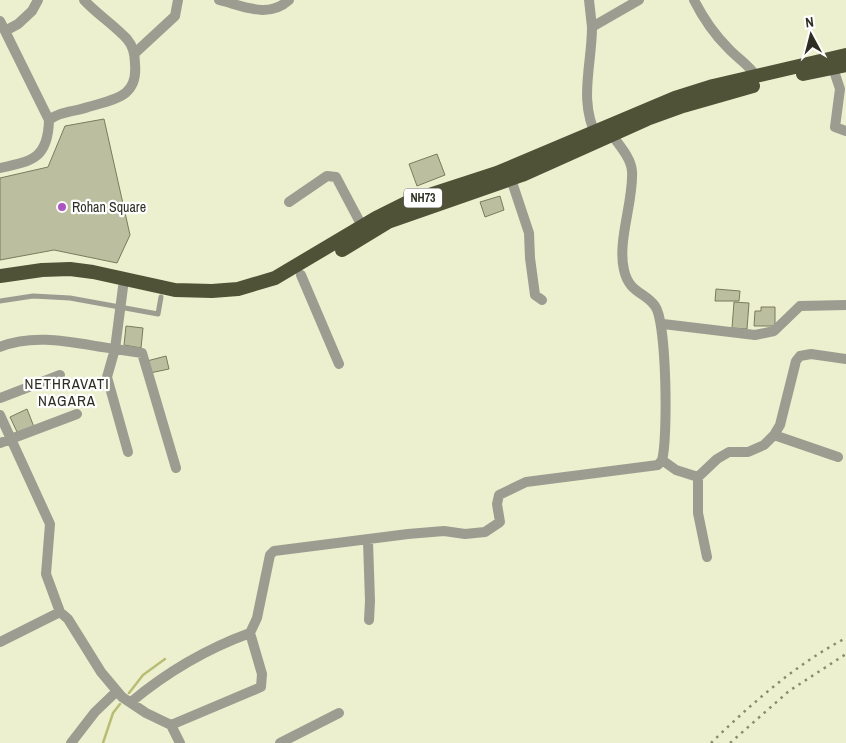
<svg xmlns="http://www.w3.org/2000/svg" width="846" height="743" font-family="'Archivo Narrow',sans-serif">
  <rect width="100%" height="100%" fill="#edf0ce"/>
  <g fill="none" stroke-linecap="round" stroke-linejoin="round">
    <!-- stream -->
    <path stroke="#b9bd74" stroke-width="2.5" d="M129,693L143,675L165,659
      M103,743L113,713L120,704"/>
  </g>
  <!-- building -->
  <path fill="#bcbf9f" stroke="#797b5d" d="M104,119L130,235L117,263L54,250L0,260V178L48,167L65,126Z
    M437,154L445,175L417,186L409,164Z
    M500,196L504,210L485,217L480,202Z
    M716,289L740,291L739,301H715Z
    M734,302L749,303L747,329L732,328Z
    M761,307H775V326H754L755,311H761Z
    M126,326L143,328L141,348L124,345Z
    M166,356L169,369L150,373L147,361Z
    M27,409L34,427L18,434L10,417Z"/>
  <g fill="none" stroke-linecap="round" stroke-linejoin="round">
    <!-- service -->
    <path stroke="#9c9d90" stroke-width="5" d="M0,301L33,296L70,298L158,314L161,297"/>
    <!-- minor -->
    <path stroke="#9c9d90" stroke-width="10" d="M219,0C244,6 268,19 289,0
      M589,0C590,9 591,18 592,27C592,65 578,101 597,137
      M694,0C703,18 714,34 728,48C737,58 749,65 756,76
      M0,21L49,120
      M592,27L639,0
      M5,31L18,24L32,11L38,0
      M135,53L175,16L178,0
      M833,68L840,89L835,127L846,131
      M0,168C33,161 48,158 49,120C60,111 75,112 88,107C115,99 138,97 135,64C135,55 133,46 127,39C114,25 97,14 84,0
      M511,179L529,233L530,258L535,295L542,300
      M289,202L327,176L336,177L362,226
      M301,275L339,364
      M663,324L755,335L774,331L800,306L846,305
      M0,347C36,332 78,344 115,349L123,287
      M0,398L60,375
      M0,415L50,524L46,574L60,612
      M774,435L780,425L796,361L800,356L811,354L846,359
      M0,443L77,414
      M128,452L107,377L115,349L142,353L176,468
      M662,460L676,470L698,477
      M368,541L370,601L369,620
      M707,557L698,513V477L717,459L729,452H748L764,445L774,435L838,457
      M0,642L60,612L68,619L101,672L122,697L146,713L171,725L180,743
      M131,702C167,672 206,649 250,633
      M171,725L261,687L262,674L250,633L257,618L270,555L274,551L408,534L444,531L465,534L485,532L500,522L497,504L499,495L526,482L658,465L662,460C668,440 667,322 655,306C645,292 629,293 624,270C617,241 634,200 632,171C631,158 619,145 612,135
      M71,743L95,712L117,691
      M280,743L339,713"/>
    <!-- trunk -->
    <path stroke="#505238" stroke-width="14" d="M803,74L846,65
      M342,250L388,222L522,175L647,119L683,106L753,86
      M0,276L42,270L70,269L93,272L175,290L212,291L238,289L275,278L376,218L408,202L497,173L675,98L713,86L846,55"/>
    <!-- rail -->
    <path stroke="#888a73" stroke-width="2.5" stroke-dasharray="2.5 5" stroke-linecap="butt" d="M711,743C751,704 796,664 846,638
      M730,743L789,691L846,654"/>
  </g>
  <!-- markers -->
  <circle fill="#ae54c0" stroke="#fff" stroke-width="2" cx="62" cy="207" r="5"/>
  <g text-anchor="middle" stroke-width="4.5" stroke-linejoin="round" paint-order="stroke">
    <!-- shield labels -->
    <rect fill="#fff" stroke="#6d6d64" stroke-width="1" x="404" y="188.5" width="38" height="19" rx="4"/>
    <g font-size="12" font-weight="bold" fill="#2e2f22">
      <text x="423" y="202">NH73</text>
    </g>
    <!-- poi labels -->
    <g font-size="14" fill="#2e2f22" stroke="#fff" text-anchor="start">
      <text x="72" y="212">Rohan Square</text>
    </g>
    <!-- neighbourhood labels -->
    <g font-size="15" letter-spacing="1" fill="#2e2f22" stroke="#fff">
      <text x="67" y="389">NETHRAVATI<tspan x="67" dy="17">NAGARA</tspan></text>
    </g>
  </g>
  <!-- north arrow -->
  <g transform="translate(811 35) rotate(353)" stroke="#ffffff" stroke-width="4" paint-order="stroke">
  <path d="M0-4L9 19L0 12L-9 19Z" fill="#2e2f22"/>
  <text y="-8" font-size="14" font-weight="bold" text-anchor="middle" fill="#2e2f22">N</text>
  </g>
</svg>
